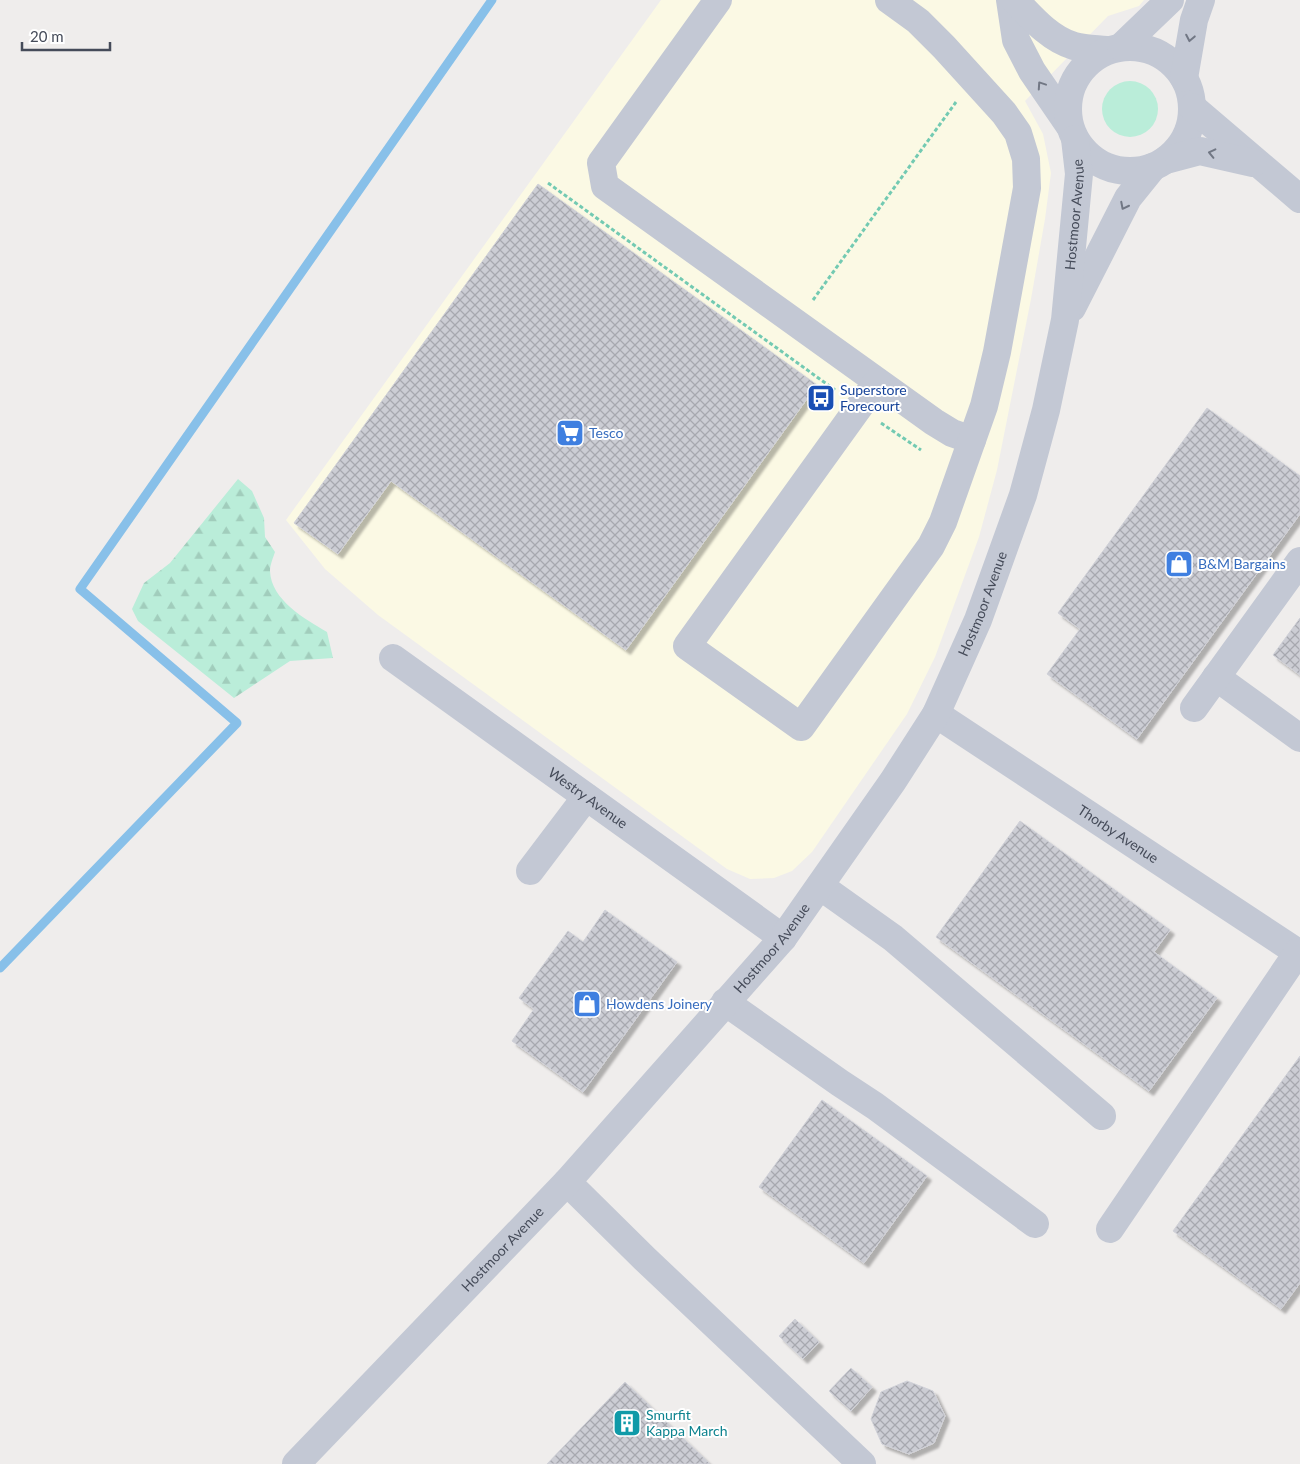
<svg xmlns="http://www.w3.org/2000/svg" width="1300" height="1464" font-family="Lato,sans-serif">
  <defs>
    <pattern id="forest-firs" width="22" height="20" patternUnits="userSpaceOnUse" patternTransform="scale(1.25)"><rect width="22" height="20" fill="#baedd9"/><path d="M5 1l3.5 6h-7zM16 11l3.5 6h-7z" fill="#a1cdbc"/></pattern>
    <pattern id="building-cross-hatch" width="8" height="8" patternUnits="userSpaceOnUse" patternTransform="scale(1.25)"><rect width="8" height="8" fill="#cccdd4"/><path d="M0 0l8 8M0 8l8-8" fill="none" stroke="#a7a8af"/></pattern>
    <filter id="shadow"><feDropShadow dx="4.5" dy="4.5" stdDeviation="1" flood-color="#0004"/></filter>
  </defs>
  <rect width="100%" height="100%" fill="#efedec"/>
  <!-- commercial -->
  <path fill="#fbf9e4" d="M661,0H1144L1139,6L1108,16L1025,101L1043,134L1051,173L1045,219L1031,299L997,470L979,537L935,657L907,714L812,852L792,871L774,878L750,879L727,869L378,615L325,569L286,520Z"/>
  <!-- grass -->
  <path fill="#baedd9" d="M1102 109a28 28 0 1 1 56 0a28 28 0 1 1-56 0Z"/>
  <!-- forest -->
  <path fill="url(#forest-firs)" d="M238,479L252,491L264,518L265,537L275,552C273,558 270,565 270,571C271,600 305,619 327,632L333,658L290,661L234,698L138,621L132,609L144,583L170,563Z"/>
  <g fill="none" stroke-linecap="round" stroke-linejoin="round">
    <!-- stream -->
    <path stroke="#88c0e9" stroke-width="9" d="M0,968L237,723L80,589L492,0"/>
  </g>
  <!-- building -->
  <path fill="url(#building-cross-hatch)" stroke="#d0d1d8" filter="url(#shadow)" d="M538,184L817,385L626,650L391,481L338,554L294,523Z
    M1207,408L1300,476V514L1137,739L1047,674L1080,629L1058,613Z
    M1300,618V675L1273,655Z
    M1020,821L1170,930L1154,952L1217,998L1149,1091L936,937Z
    M605,910L677,962L583,1092L512,1041L534,1009L519,998L568,931L583,942Z
    M1300,1056V1283L1281,1309L1173,1231Z
    M822,1100L927,1176L864,1263L759,1187Z
    M795,1319L819,1342L803,1359L779,1336Z
    M851,1368L872,1387L851,1411L829,1391Z
    M907,1381L933,1391L945,1416L934,1443L909,1454L882,1444L871,1419L881,1392Z
    M625,1382L710,1464H547Z"/>
  <g fill="none" stroke-linecap="round" stroke-linejoin="round">
    <!-- path -->
    <path stroke="#73cab2" stroke-width="3" stroke-dasharray="4 2.5" stroke-linecap="butt" d="M548,183L835,390
      M813,300L956,102
      M881,423L921,450"/>
    <!-- minor -->
    <g stroke="#c3c8d4" stroke-width="28">
      <path d="M718,0L601,163L605,186L934,422L952,433L972,440"/>
      <path d="M1010,0L1016,40L1032,71L1069,125"/>
      <path d="M1015,0C1032,18 1050,39 1074,46C1084,49 1096,49 1106,50"/>
      <circle cx="1130" cy="109" r="62"/>
      <path d="M1121,47L1170,0"/>
      <path d="M1184,78L1194,20L1201,0"/>
      <path d="M1192,107L1300,199"/>
      <path d="M1166,160L1200,151L1253,163"/>
      <path d="M1072,308L1128,198L1153,167"/>
      <path d="M877,382L687,646L801,727L931,546L943,522L984,406L997,352L1027,188L1026,159L1018,133L1004,113L944,47L918,21L889,0"/>
      <path id="s1" d="M393,658L783,938"/>
      <path d="M1216,677L1300,738"/>
      <path d="M1194,708L1300,561"/>
      <path id="s2" d="M936,714L1300,954"/>
      <path d="M530,871L586,797"/>
      <path d="M820,886L893,938L1102,1116"/>
      <path d="M725,1002L840,1083L875,1106L1035,1224"/>
      <path d="M567,1182L645,1259L862,1464"/>
      <path d="M1110,1229L1298,952"/>
      <path id="s3" d="M296,1464L567,1182L783,938L893,781L936,714L978,620L1023,495L1046,410L1065,320L1079,174L1075,139"/>
    </g>
  </g>
  <!-- one-way arrows -->
  <defs><path id="oneway-chevron" d="M-2-3.5L2.5 0L-2 3.5" fill="none" stroke-width="1.6" stroke-linecap="round" stroke-linejoin="round" transform="scale(1.25)"/></defs>
  <g stroke="#717784">
    <use href="#oneway-chevron" transform="translate(1190 38) rotate(101)"/>
    <use href="#oneway-chevron" transform="translate(1041 85) rotate(-124)"/>
    <use href="#oneway-chevron" transform="translate(1212 153) rotate(-167)"/>
    <use href="#oneway-chevron" transform="translate(1124 206) rotate(117)"/>
  </g>
  <!-- icons -->
  <defs>
    <symbol id="bus-square" viewBox="-11 -11 22 22"><rect x="-9" y="-9" width="18" height="18" rx="4" fill="#1a4fb4" stroke="#fff"/><path d="M-5-6H5V4H4V6H2V4H-2V6H-4V4H-5ZM-3.5-4V0h7V-4ZM-3.5 1.2v1.5H-2V1.2ZM2 1.2v1.5H3.5V1.2Z" fill="#fff"/></symbol>
    <symbol id="supermarket-square" viewBox="-11 -11 22 22"><rect x="-9" y="-9" width="18" height="18" rx="4" fill="#3f7fe0" stroke="#fff"/><path d="M-6-5.5h2.5l.6 2H6L4.5 2H-2.5L-4.4-4H-6ZM-1.5 3.2a1.3 1.3 0 1 0 .1 0ZM3 3.2a1.3 1.3 0 1 0 .1 0Z" fill="#fff"/></symbol>
    <symbol id="shop-square" viewBox="-11 -11 22 22"><rect x="-9" y="-9" width="18" height="18" rx="4" fill="#3f7fe0" stroke="#fff"/><path d="M-5-2.5h2.3a2.7 3.5 0 0 1 5.4 0H5L5.5 6h-11ZM-1.5-2.5h3a1.5 2.3 0 0 0-3 0Z" fill="#fff"/></symbol>
    <symbol id="building-square" viewBox="-11 -11 22 22"><rect x="-9" y="-9" width="18" height="18" rx="4" fill="#0f9aa8" stroke="#fff"/><path d="M-4-6H4V6H1V3H-1V6H-4ZM-2.5-4.3h1.7v1.8h-1.7ZM.8-4.3h1.7v1.8H.8ZM-2.5-1h1.7V.8h-1.7ZM.8-1h1.7V.8H.8Z" fill="#fff"/></symbol>
  </defs>
  <g fill-rule="evenodd">
    <use href="#bus-square" x="805" y="382" width="32" height="32"/>
    <use href="#supermarket-square" x="554" y="417" width="32" height="32"/>
    <use href="#shop-square" x="1163" y="548" width="32" height="32"/>
    <use href="#shop-square" x="571" y="988" width="32" height="32"/>
    <use href="#building-square" x="611" y="1407" width="32" height="32"/>
  </g>
  <g text-anchor="middle" stroke-width="4" stroke-linejoin="round" paint-order="stroke">
    <!-- street labels -->
    <g font-size="14" fill="#454b59" stroke="#fff">
      <text dy="5" stroke="none"><textPath href="#s3" startOffset="1510">Hostmoor Avenue</textPath></text>
      <text dy="5" stroke="none"><textPath href="#s3" startOffset="1108">Hostmoor Avenue</textPath></text>
      <text dy="5" stroke="none"><textPath href="#s1" startOffset="240">Westry Avenue</textPath></text>
      <text dy="5" stroke="none"><textPath href="#s2" startOffset="218">Thorby Avenue</textPath></text>
      <text dy="5" stroke="none"><textPath href="#s3" startOffset="702">Hostmoor Avenue</textPath></text>
      <text dy="5" stroke="none"><textPath href="#s3" startOffset="298">Hostmoor Avenue</textPath></text>
    </g>
    <!-- transit labels -->
    <g font-size="14" fill="#164399" stroke="#fff" text-anchor="start">
      <text x="840" y="395">Superstore<tspan x="840" dy="16">Forecourt</tspan></text>
    </g>
    <!-- shop labels -->
    <g font-size="14" fill="#366cbe" stroke="#fff" text-anchor="start">
      <text x="589" y="438">Tesco</text>
      <text x="1198" y="569">B&amp;M Bargains</text>
      <text x="606" y="1009">Howdens Joinery</text>
    </g>
    <!-- culture labels -->
    <g font-size="14" fill="#0d838f" stroke="#fff" text-anchor="start">
      <text x="646" y="1420">Smurfit<tspan x="646" dy="16">Kappa March</tspan></text>
    </g>
  </g>
  <!-- scale -->
  <path d="M22 42v8h88v-8" fill="none" stroke="#454b59" stroke-width="2.5"/>
  <text x="30" y="42" font-size="15" fill="#454b59" stroke="#ffffff" stroke-width="4" paint-order="stroke">20 m</text>
</svg>
